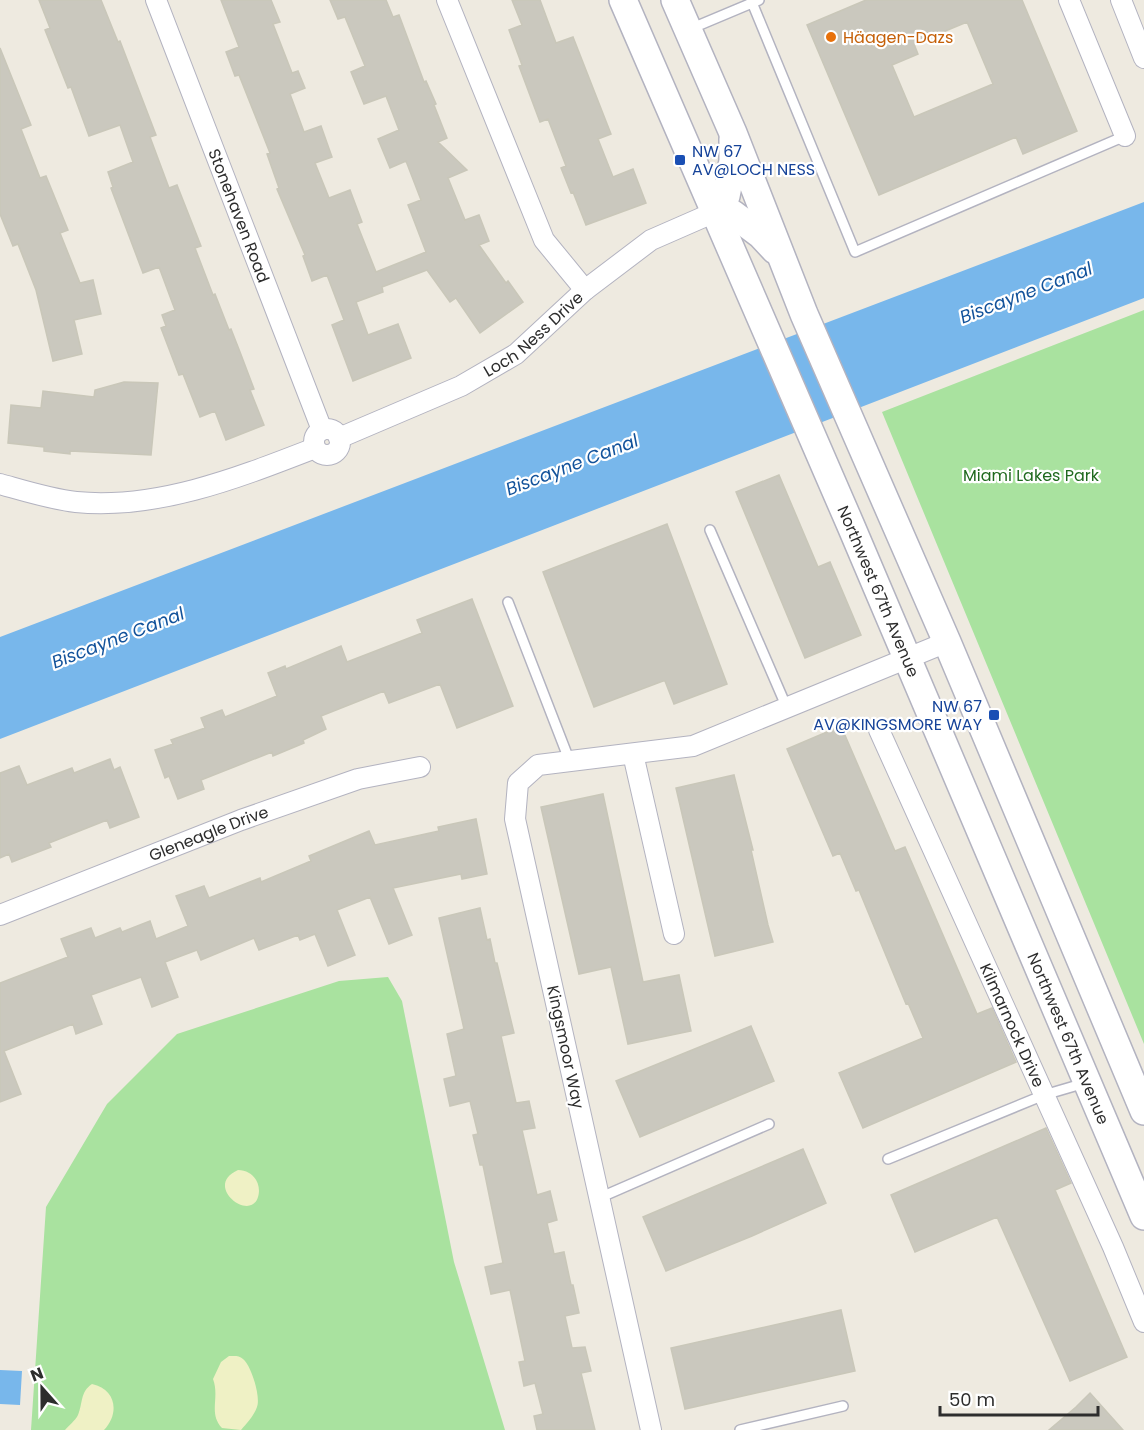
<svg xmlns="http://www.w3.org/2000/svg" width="1144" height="1430" font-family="Poppins,sans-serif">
  <rect width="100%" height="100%" fill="#eeeae0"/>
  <!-- green -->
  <path fill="#a9e29f" d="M1144,310V1044L882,412Z
    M388,977L402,1001L454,1262L505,1430H31L46,1207L107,1104L177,1034L339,981Z"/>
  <!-- sand -->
  <path fill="#eff1c5" d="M238,1170C250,1170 259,1179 259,1191C257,1228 200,1187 238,1170Z
    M229,1356C234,1356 239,1355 243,1359C251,1365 261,1397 257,1407C254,1416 247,1423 241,1430L222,1428C208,1413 220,1398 213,1379L221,1362Z
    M92,1384C116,1389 120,1413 104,1430H65C69,1425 75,1421 78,1415C83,1403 80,1392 92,1384Z"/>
  <!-- water -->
  <path fill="#78b7eb" d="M1144,202V298L0,739V637Z
    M0,1370L22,1371L20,1405L0,1404Z"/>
  <!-- building -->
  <path fill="#cac8be" stroke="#c9c7b9" stroke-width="1.5" fill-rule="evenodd" d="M39,0H101L118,42L120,41L156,135L150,137L169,188L177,185L201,246L195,248L213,295L215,294L229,330L231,329L240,352L254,389L250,390L264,425L226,440L215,411L200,417L183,374L179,375L161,328L166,326L162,315L175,310L159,267L143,273L111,188L113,187L108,172L133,162L120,125L89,136L71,87L68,88L45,30L50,28Z
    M221,0H271L280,22L273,24L292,73L298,71L305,88L290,94L304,132L321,126L332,157L315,163L329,198L350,190L362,222L357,224L376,272L426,252L408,205L421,200L406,161L390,168L378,139L399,130L386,96L364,104L351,72L365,66L345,17L338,19L330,0H386L393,17L399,15L424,82L426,81L436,104L434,105L447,138L438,142L467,170L448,178L465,220L479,215L489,241L479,245L506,283L508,281L523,302L480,333L456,298L450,302L427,270L382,287L383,292L356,302L368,335L398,324L411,358L353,381L332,325L344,320L327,275L312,281L303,256L305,255L277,189L279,188L267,154L270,153L239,75L235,76L226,52L239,47Z
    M512,0H540L556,43L573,37L611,134L598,139L613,177L633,169L646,203L586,225L573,192L571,193L561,168L566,166L548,119L540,122L519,66L522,65L509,30L522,25Z
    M866,0H1022L1077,131L1023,154L1016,137L879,195L807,25ZM967,22L993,84L914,117L892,65L918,54L914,44Z
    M0,48L31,125L21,129L40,178L46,176L68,230L60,233L80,283L93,280L101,314L74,320L82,354L53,361L36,290L18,244L13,246L0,214Z
    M124,382L158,383L151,455L70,451V454L44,451V447L8,443L11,405L41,408L43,391L94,397L95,390Z
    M779,475L818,567L830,562L861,635L805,658L736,492Z
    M667,524L727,684L674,704L665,681H663L594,707L543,572Z
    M472,599L513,706L457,728L440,684L389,703L384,691L321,716L326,729L303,740L304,743L273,756L272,752L201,780L204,789L178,799L169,776L165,778L155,750L173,744L171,740L205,728L201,718L222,710L225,717L277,696L268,673L285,666L286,669L341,646L347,662L422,633L417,620Z
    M841,726L895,851L905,847L977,1014L992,1008L1016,1062L863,1128L839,1073L923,1038L908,1003L906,1004L859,890L856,891L840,853L833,856L787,749Z
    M110,759L114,770L120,767L139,817L110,828L107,820L49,843L51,847L12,862L9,854L0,858V773L19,766L27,785L72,768L74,773Z
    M734,775L753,850H751L768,925L773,942L715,956L676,788Z
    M603,794L643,982L679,975L691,1031L628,1044L611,967L579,974L541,807Z
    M476,819L487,874L462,879L461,874L393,888L412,935L389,944L370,897L337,910L355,955L328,966L315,934L300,940L298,935L259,950L254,938L201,960L197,950L165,962L178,997L152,1007L141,977L91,995L102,1024L76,1034L73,1024L4,1051L21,1094L0,1102V983L68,957L61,939L91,928L95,938L120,928L122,932L150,921L156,939L188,926L176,896L204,886L209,898L260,878L261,882L311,861L309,856L369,831L375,845L439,831L438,827Z
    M480,908L487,940L490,939L495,963H497L514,1033L501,1036L516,1103L529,1101L535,1128L522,1130L537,1195L550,1191L557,1220L547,1223L554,1254L564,1252L571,1285H573L579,1313L565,1316L572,1348L585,1347L591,1371L581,1373L595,1430H537L534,1416L543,1414L535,1383L524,1386L519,1362L525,1361L510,1290L491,1294L485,1267L503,1263L483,1165H480L473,1135L478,1134L470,1101L450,1106L444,1079L456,1076L447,1034L464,1029L439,918Z
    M751,1026L774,1081L640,1137L616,1081Z
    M1046,1128L1071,1183L1055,1190L1127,1357L1070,1381L997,1217L915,1252L891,1195Z
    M803,1149L826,1203L752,1236L666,1271L643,1217Z
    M841,1310L855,1371L685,1409L671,1348Z
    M1090,1393L1123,1430H1049L1076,1407Z"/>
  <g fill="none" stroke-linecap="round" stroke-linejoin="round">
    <defs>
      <path id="service" d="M751,0L855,252L1125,136
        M690,29L759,0
        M710,530L787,708
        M508,602L570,762
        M888,1159L1044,1095L1085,1083
        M599,1198L769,1124
        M740,1430L843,1406"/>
      <g id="minor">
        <path id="s1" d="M156,0L322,430"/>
        <path d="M447,0L544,240L585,290"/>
        <path d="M1069,0L1125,136"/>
        <path d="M1121,0L1144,58"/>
        <circle cx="327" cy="442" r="13"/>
        <path id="s2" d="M339,438L461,386L516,354L585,290L651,240L715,212"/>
        <path d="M0,484C25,491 50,499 76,502C158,510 240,477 315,448"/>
        <path id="s3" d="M879,730L1113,1247L1144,1322"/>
        <path d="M633,754L674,934"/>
        <path id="s4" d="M0,915L241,820L358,779L420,767"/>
        <path d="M651,1430L515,819L518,783L538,765L693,746L947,642"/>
      </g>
      <g id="secondary">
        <path id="s5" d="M623,0L851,526L1144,1216"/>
        <path d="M675,0L733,133L804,314L947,642L1144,1111"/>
        <path d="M715,212L726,196L733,161V139"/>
        <path d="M715,212L733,214L761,235L775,250"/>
      </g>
    </defs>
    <!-- service casing -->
    <use href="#service" stroke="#b3b3c0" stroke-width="12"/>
    <!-- minor casing -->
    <use href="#minor" stroke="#b3b3c0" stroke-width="22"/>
    <!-- secondary casing -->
    <use href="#secondary" stroke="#b3b3c0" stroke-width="30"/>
    <!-- service -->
    <use href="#service" stroke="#fff" stroke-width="9"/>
    <!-- minor -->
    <use href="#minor" stroke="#fff" stroke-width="20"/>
    <!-- secondary -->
    <use href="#secondary" stroke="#fff" stroke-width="27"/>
  </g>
  <!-- markers -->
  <circle fill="#e8710a" stroke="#fff" stroke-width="2" cx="831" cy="37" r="6"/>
  <g fill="#1a4fb4" stroke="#fff" stroke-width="2">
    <rect x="674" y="154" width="12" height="12" rx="3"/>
    <rect x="988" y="709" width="12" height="12" rx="3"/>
  </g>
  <g text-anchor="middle" stroke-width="4.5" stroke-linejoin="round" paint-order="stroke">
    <!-- food labels -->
    <g font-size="16" fill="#c56008" stroke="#fff" text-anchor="start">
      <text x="843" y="43">Häagen-Dazs</text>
    </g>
    <!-- transit labels -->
    <g font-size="16" fill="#164399" stroke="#fff" text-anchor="start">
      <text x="692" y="157">NW 67<tspan x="692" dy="18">AV@LOCH NESS</tspan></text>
      <text x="982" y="712" text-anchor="end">NW 67<tspan x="982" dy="18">AV@KINGSMORE WAY</tspan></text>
    </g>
    <!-- street labels -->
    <g font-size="16" fill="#2d2d2d" stroke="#fff">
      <text dy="6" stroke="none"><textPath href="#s1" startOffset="231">Stonehaven Road</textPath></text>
      <text dy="6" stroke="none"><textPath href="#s2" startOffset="222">Loch Ness Drive</textPath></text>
      <text dy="6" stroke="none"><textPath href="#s5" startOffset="644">Northwest 67th Avenue</textPath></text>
      <text dy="6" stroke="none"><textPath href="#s4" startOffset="224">Gleneagle Drive</textPath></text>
      <text dy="6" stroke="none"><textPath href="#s3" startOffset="324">Kilmarnock Drive</textPath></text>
      <text dy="6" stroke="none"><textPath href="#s5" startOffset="1130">Northwest 67th Avenue</textPath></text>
      <text transform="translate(566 1047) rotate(78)" y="6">Kingsmoor Way</text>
    </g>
    <!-- park labels -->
    <g font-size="16" fill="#1f691e" stroke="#fff">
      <text x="1031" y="481">Miami Lakes Park</text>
    </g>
    <!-- water labels -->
    <g font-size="18" font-style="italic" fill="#13539b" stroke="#fff">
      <text transform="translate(1026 293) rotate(-21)" y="6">Biscayne Canal</text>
      <text transform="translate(572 465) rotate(-21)" y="6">Biscayne Canal</text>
      <text transform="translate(118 638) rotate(-21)" y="6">Biscayne Canal</text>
    </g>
  </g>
  <!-- north arrow -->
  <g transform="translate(42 1388) rotate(339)" stroke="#ffffff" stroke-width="4.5" paint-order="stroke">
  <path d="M0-4.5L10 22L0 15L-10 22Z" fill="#2d2d2d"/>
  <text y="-9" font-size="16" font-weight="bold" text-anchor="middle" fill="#2d2d2d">N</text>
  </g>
  <!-- scale -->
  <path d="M940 1406v9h158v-9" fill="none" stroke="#2d2d2d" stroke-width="3"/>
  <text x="949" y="1406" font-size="18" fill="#2d2d2d" stroke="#ffffff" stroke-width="4.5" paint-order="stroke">50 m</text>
</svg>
